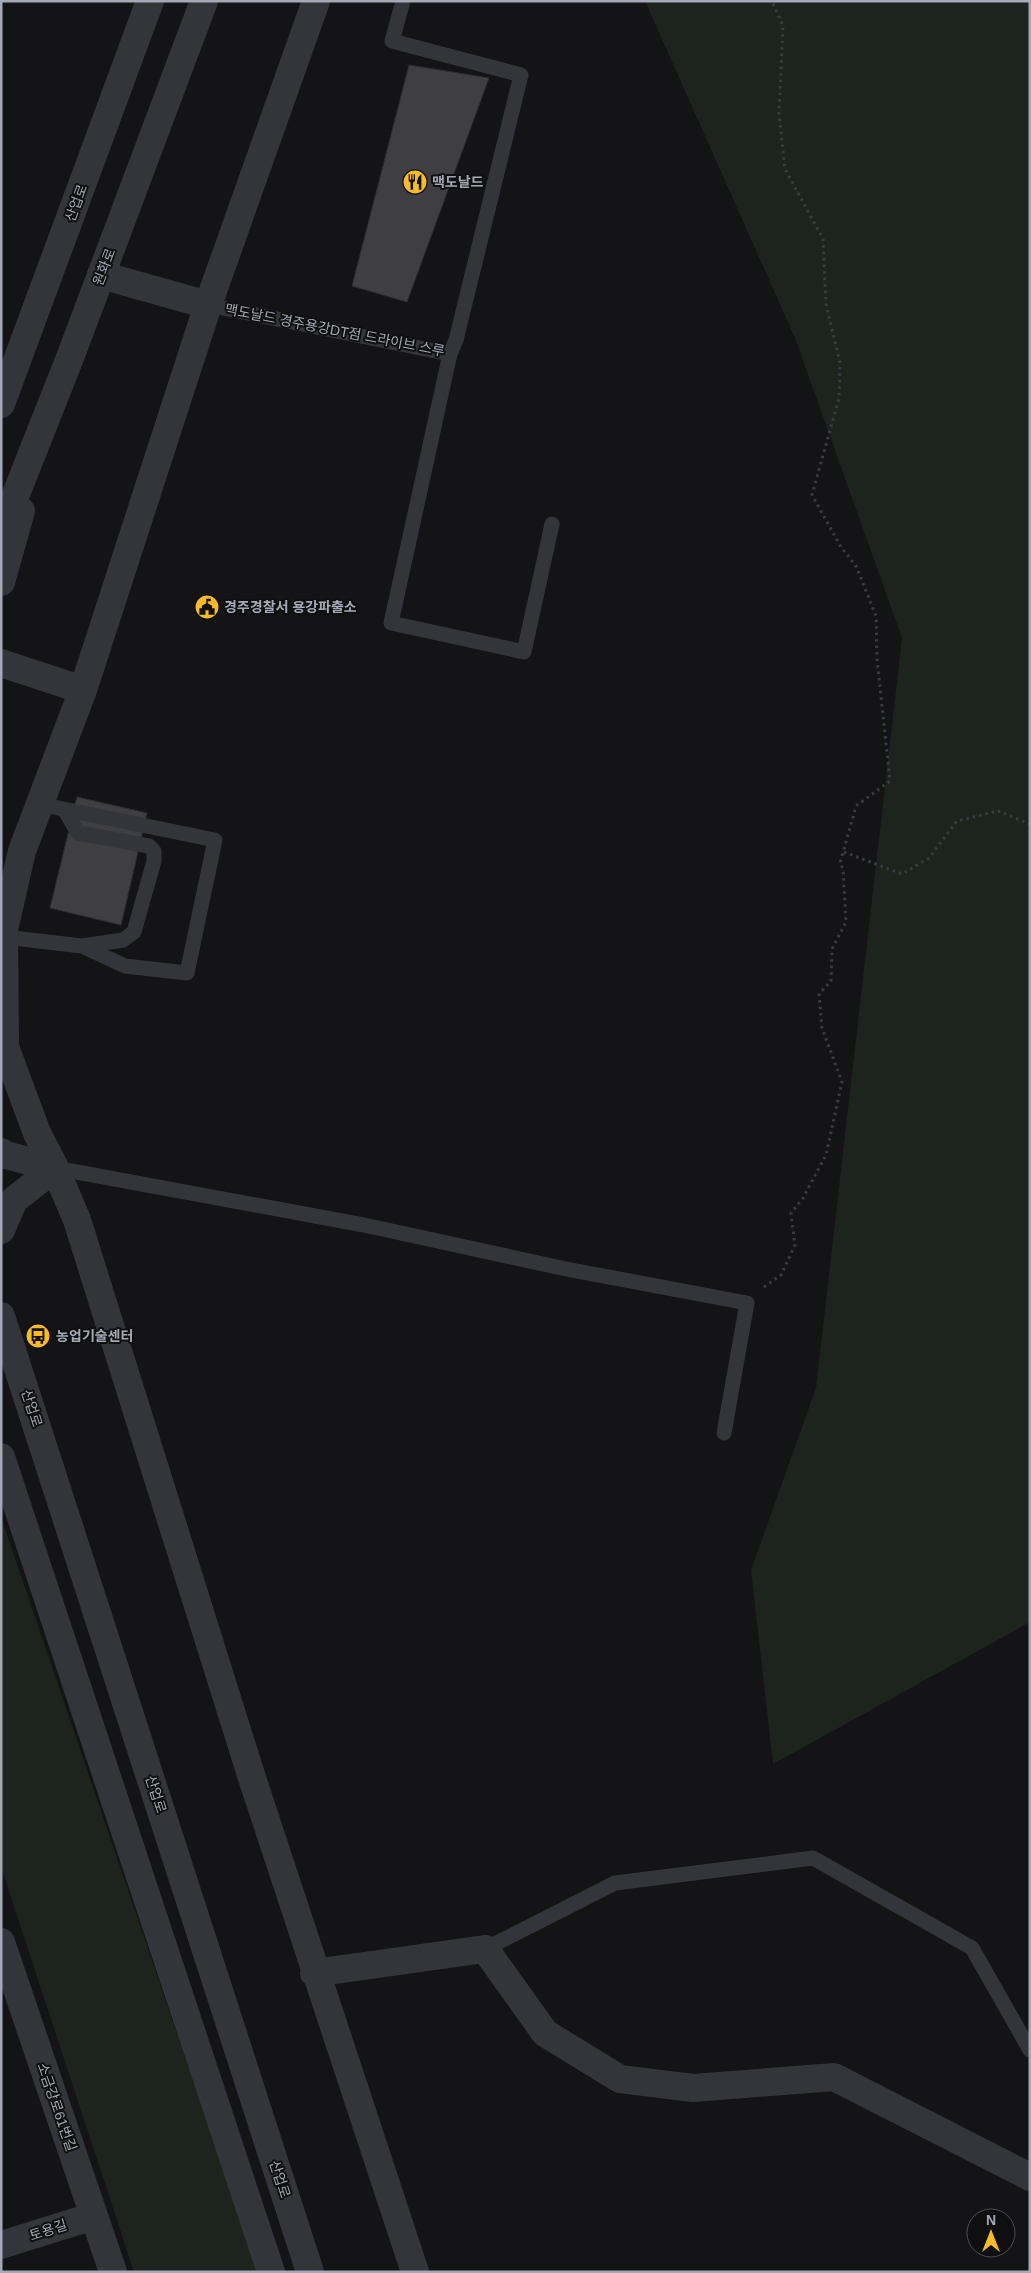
<svg xmlns="http://www.w3.org/2000/svg" width="1031" height="2273" font-family="Arial,'Noto Sans KR',sans-serif">
  <rect width="100%" height="100%" fill="#141416"/>
  <!-- green -->
  <path fill="#1c241d" d="M645,1H1030V1622L773,1764L751,1570L816,1388L902,638L795,338Z
    M1,1517L258,2272H134L1,1867Z"/>
  <!-- building -->
  <path fill="#3e3e43" stroke="#2e2e32" d="M409,65L489,78L407,302L352,286Z
    M77,797L147,813L121,925L50,908Z"/>
  <g fill="none" stroke-linecap="round" stroke-linejoin="round">
    <!-- path -->
    <path stroke="#3a3c42" stroke-width="3" stroke-dasharray="2.5 4" stroke-linecap="butt" d="M844,852L902,874L929,858L957,821L998,811L1030,824
      M764,1287L781,1275L795,1245L791,1213L803,1198L826,1155L842,1082L822,1028L819,994L831,981L832,949L846,922L843,869L840,863L856,806L890,781L877,659L876,616L856,566L841,547L812,495L839,398L840,363L826,304L823,239L785,169L779,114L783,26L772,1"/>
    <!-- service -->
    <path stroke="#34353b" stroke-width="15" d="M208,305L450,354L456,340L521,75L392,41L403,1
      M450,354L391,623L524,652L552,524
      M64,809L78,833L149,846L154,851V861L134,932L123,940L82,946
      M4,937L82,946L125,966L187,973L215,840L39,804
      M55,1168L364,1225L571,1270L747,1303L724,1433
      M485,1949L615,1883L813,1858L972,1948L1030,2050"/>
    <!-- minor -->
    <path stroke="#34353b" stroke-width="28" d="M316,1L208,305L83,690L22,851L4,930L5,1047L37,1133L55,1168L77,1220L252,1778L415,2272
      M101,275L208,305
      M1,663L83,690
      M1,1152L6,1155L55,1168
      M1,1230L14,1200L55,1168
      M1,1942L113,2272
      M314,1973L485,1949L545,2033L620,2079L693,2088L834,2077L1030,2177
      M1,2245L94,2216"/>
    <!-- tertiary -->
    <path stroke="#34353b" stroke-width="28" d="M1,404L150,1
      M1,532L71,355L204,1
      M1,582L21,511
      M1,1316L310,2272
      M1,1457L271,2272"/>
  </g>
  <!-- icons -->
  <defs>
    <symbol id="restaurant-disc" viewBox="-11 -11 22 22"><circle r="9.5" fill="#f9bb28" stroke="#0f0f10"/><path d="M-5-6h1v4h1v-4h1v4h1v-4h1v5L-1.5 .5V6h-2V.5L-5-1ZM5-6V6H3V1.5H1.5Q1.5-4 5-6Z" fill="#111"/></symbol>
    <symbol id="civic-disc" viewBox="-11 -11 22 22"><circle r="9.5" fill="#f9bb28" stroke="#0f0f10"/><path d="M-.6-6.5H3V-4.5H.6V-3L4-1V1h2V6H-6V1h2V-1L-.6-3ZM-1.2 2.5V6h2.4V2.5Z" fill="#111"/></symbol>
    <symbol id="bus-disc" viewBox="-11 -11 22 22"><circle r="9.5" fill="#f9bb28" stroke="#0f0f10"/><path d="M-5-6H5V4H4V6H2V4H-2V6H-4V4H-5ZM-3.5-4V0h7V-4ZM-3.5 1.2v1.5H-2V1.2ZM2 1.2v1.5H3.5V1.2Z" fill="#111"/></symbol>
  </defs>
  <g fill-rule="evenodd">
    <use href="#restaurant-disc" x="401" y="168" width="28" height="28"/>
    <use href="#civic-disc" x="193" y="593" width="28" height="28"/>
    <use href="#bus-disc" x="24" y="1322" width="28" height="28"/>
  </g>
  <g text-anchor="middle" stroke-width="4" stroke-linejoin="round" paint-order="stroke">
    <!-- poi labels -->
    <g font-size="14" font-weight="bold" fill="#a5a9b6" stroke="#0f0f10" text-anchor="start">
      <text x="432" y="187">맥도날드</text>
      <text x="224" y="612">경주경찰서 용강파출소</text>
      <text x="56" y="1341">농업기술센터</text>
    </g>
    <!-- street labels -->
    <g font-size="14" fill="#a5a9b6" stroke="#0f0f10">
      <text transform="translate(76 203) rotate(-70)" y="5">산업로</text>
      <text transform="translate(104 267) rotate(-69)" y="5">원화로</text>
      <text transform="translate(335 330) rotate(11)" y="5">맥도날드 경주용강DT점 드라이브 스루</text>
      <text transform="translate(32 1408) rotate(72)" y="5">산업로</text>
      <text transform="translate(156 1794) rotate(72)" y="5">산업로</text>
      <text transform="translate(57 2107) rotate(71)" y="5">소금강로61번길</text>
      <text transform="translate(280 2179) rotate(72)" y="5">산업로</text>
      <text transform="translate(48 2230) rotate(-18)" y="5">토용길</text>
    </g>
  </g>
  <!-- border -->
  <rect width="1031" height="2273" fill="none" stroke="#a5a9b6" stroke-width="5"/>
  <!-- north arrow -->
  <g transform="translate(991 2233)"><circle r="24" fill="#0f0f10" stroke="#4b4d52"/>
  <path d="M0-4L9 19L0 12L-9 19Z" fill="#f9bb28"/>
  <text y="-8" font-size="14" font-weight="bold" text-anchor="middle" fill="#a5a9b6">N</text>
  </g>
</svg>
